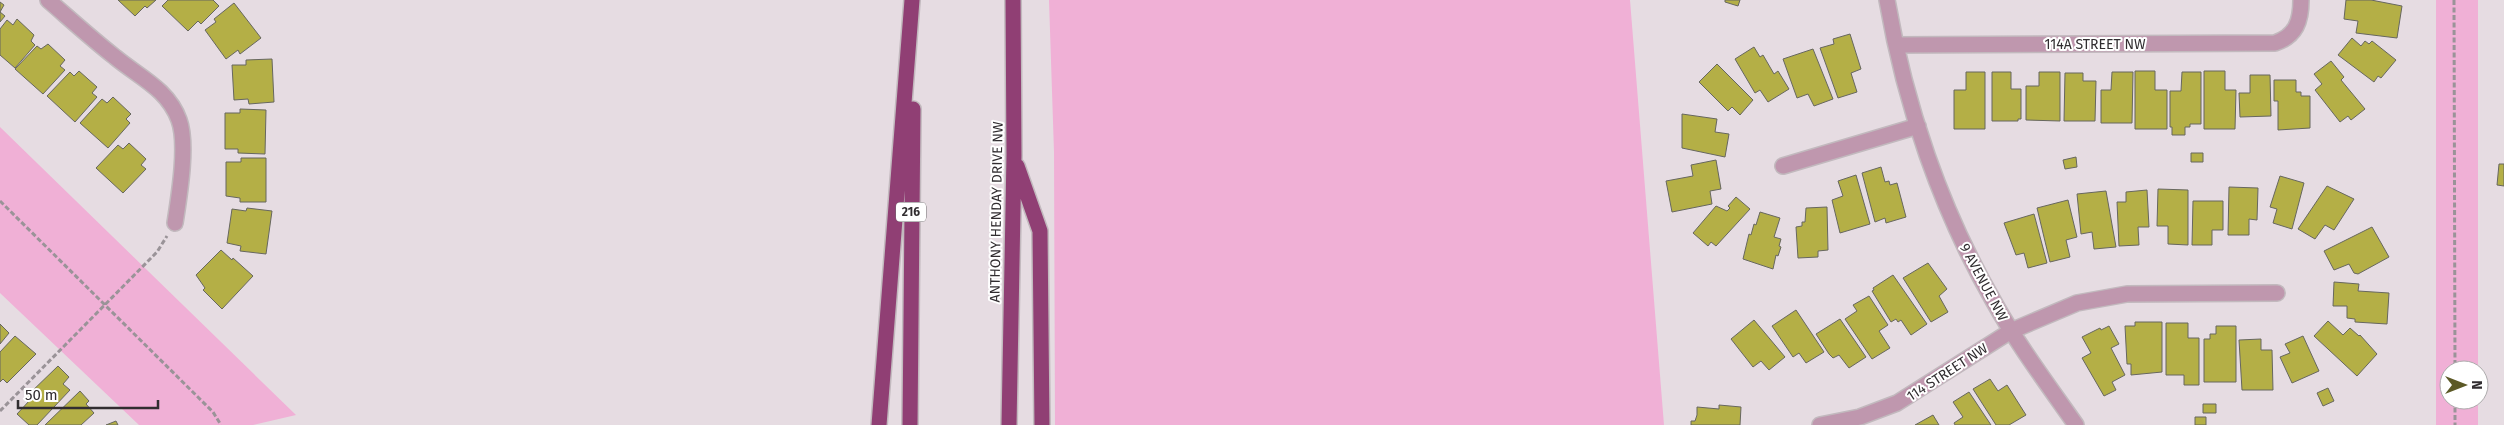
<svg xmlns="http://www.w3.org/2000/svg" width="2504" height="425" font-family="'Fira Sans',sans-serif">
  <rect width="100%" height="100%" fill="#e6dce2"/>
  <!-- green -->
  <path fill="#f0b0d6" d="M1049,0H1630L1664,425H1055L1054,152Z
    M2436,0H2478V370H2449V400H2478V425H2436Z
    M0,127L296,415L253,425H139L0,293Z"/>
  <!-- building -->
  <path fill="#b4af46" stroke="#67675f" d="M118,0H156L147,8L145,6L135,16Z
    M168,0H213L219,6L201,24L198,21L188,31L162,6Z
    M1725,0H1740L1738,6L1725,2Z
    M2346,0H2371L2402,6L2397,38L2356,33L2358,21L2344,19Z
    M0,2L4,5L0,12L5,16L0,22Z
    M234,3L261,38L240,54L238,50L226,59L205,30L216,22L214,19Z
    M17,19L34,35L31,41L35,45L15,68L0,55V29L7,20L13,25Z
    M1850,34L1861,69L1851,73L1857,92L1838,98L1820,48L1834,44L1833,39Z
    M2352,38L2361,46L2365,41L2369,44L2372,41L2396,60L2381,78L2378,76L2374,82L2338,55Z
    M48,44L65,60L60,66L65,70L43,94L15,69L37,46L41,49Z
    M1754,47L1760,57L1763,55L1774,74L1778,71L1789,89L1768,102L1760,90L1755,93L1735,59Z
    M1813,49L1833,99L1814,106L1808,94L1797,98L1783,59Z
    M272,59L274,102L249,104L248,99L234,100L232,65H246V60Z
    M2331,61L2344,77L2341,80L2365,109L2351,120L2348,116L2340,122L2315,90L2322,84L2314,74Z
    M1717,64L1753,100L1740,115L1732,107L1728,111L1699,82Z
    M79,71L97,87L92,93L97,97L75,122L47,96L70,72L74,76Z
    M2135,71H2155V90H2167V129H2135Z
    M2204,71H2225V90H2236L2235,129H2204Z
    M1966,72H1985V129H1954V90H1966Z
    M1992,72H2011V89H2021V119H2018V121H1992Z
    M2039,72H2060V121L2026,120V86H2039Z
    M2112,72H2133L2132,123H2101V90H2111Z
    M2182,72H2201V124H2190V127H2185V135H2172V127H2170V91H2181Z
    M2065,73H2083V81H2096L2095,121H2064Z
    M2250,75H2270L2271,116L2240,117L2239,93H2250Z
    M2274,80H2296V92H2301V96H2310V128L2278,130V101H2274Z
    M113,97L131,114L126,119L130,123L108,148L80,123L102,99L107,103Z
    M240,109L266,110L265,154L238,153V149H225V113H240Z
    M1682,114L1717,119L1715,132L1729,134L1725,157L1682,148Z
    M129,143L146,159L141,165L146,169L123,193L96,168L118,145L123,149Z
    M2191,153H2203V162H2191Z
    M2076,157L2077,167L2065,169L2063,160Z
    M241,158H266V202H240V198L226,196V162H241Z
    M1716,160L1721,189L1710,191L1712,204L1672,212L1666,181L1693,176L1691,165Z
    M2499,164H2504V186L2497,185Z
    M1881,167L1885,182L1889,181L1890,185L1897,183L1906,217L1886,223L1885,218L1875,222L1862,173Z
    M1856,175L1870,224L1840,233L1832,200L1843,196L1838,181Z
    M2280,176L2304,183L2292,229L2273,223L2277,209L2270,207Z
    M2327,186L2354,199L2334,230L2325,225L2315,239L2298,229Z
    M2229,187L2258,188L2257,220L2249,219V235H2228Z
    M2158,189L2188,190V245L2168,244V226H2157Z
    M2147,190L2149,227H2138L2139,245L2119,246L2117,202H2126V192Z
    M2106,191L2116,247L2094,249L2092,232L2081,234L2077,194Z
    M1736,197L1750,209L1716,246L1711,242L1708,246L1693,233L1716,206L1727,211L1730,208L1728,206Z
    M2068,200L2077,237L2066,240L2070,257L2050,262L2037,208Z
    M2193,201H2223V230H2212V245H2192Z
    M1827,207L1828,250L1818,251V257L1798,258L1796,227L1802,226V222H1805L1806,208Z
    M247,208L272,211L266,254L240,251L241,246L227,243L232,209L246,211Z
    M1760,212L1780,218L1774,237L1781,239L1779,246L1781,247L1778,256L1776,255L1773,269L1743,259L1749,234L1751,235L1754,224L1756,225Z
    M2034,214L2047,263L2028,268L2024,253L2016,255L2004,223Z
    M2372,227L2389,257L2358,274L2354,273L2349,264L2334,270L2324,251Z
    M221,250L232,260L233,258L253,276L222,309L203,290L205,288L196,275Z
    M1928,263L1947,289L1939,296L1948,312L1931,322L1903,278Z
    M1893,275L1927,324L1911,335L1901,320L1898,322L1896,319L1891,322L1872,291L1874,290L1873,288Z
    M2334,282L2359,284L2358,291L2389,293L2387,324L2355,322V319L2347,318V306H2333Z
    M1869,296L1888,325L1879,331L1890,348L1872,359L1845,319L1857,311L1853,305Z
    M1796,310L1824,352L1806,363L1799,353L1793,357L1772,326Z
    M1840,319L1866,357L1849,368L1839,355L1833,358L1829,354L1816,334Z
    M1754,320L1785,357L1769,370L1761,361L1753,367L1731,339Z
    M2328,321L2343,335L2350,328L2359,336L2360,335L2377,354L2357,376L2314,336Z
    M2135,322H2162V372L2131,375V364H2127L2125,326H2135Z
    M2166,323H2188V338H2199V385H2184V375H2166Z
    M0,324L9,333L0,344Z
    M2109,326L2119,344L2111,348L2125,375L2112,382L2116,390L2104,396L2082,358L2091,353L2082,337L2100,328L2101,330Z
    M2216,326H2236V382H2204V339H2210V334H2216Z
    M15,336L36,354L7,383L3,379L0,382V352Z
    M2303,336L2319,371L2292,383L2280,357L2290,353L2285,344Z
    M2261,339V350H2272L2273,390H2242L2239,340Z
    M58,366L69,377L63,384L70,390L37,425H29L17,414L30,400L27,396Z
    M1990,379L1998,391L2007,385L2026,415L2009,425H1996L1973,389Z
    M2328,388L2334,401L2323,406L2317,393Z
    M80,391L89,401L86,404L94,413L81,425H45Z
    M1969,392L1991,425H1955L1954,423L1963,417L1953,402Z
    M2203,404H2216V413H2203Z
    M1719,405L1741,407L1740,425H1691V421H1695L1697,415V407L1719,409Z
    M1933,415L1939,425H1915Z
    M2195,417H2206V425H2195Z
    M116,421L118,425H106Z"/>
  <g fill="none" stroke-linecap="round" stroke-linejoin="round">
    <defs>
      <path id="minor" d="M48,0C70,19 92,39 115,57C139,77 168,89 179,120C188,144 179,197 175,223
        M1887,0C1905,105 1941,210 1994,302C2018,345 2048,385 2076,425
        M1896,45L2275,43C2296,36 2301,21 2301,0
        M1783,166L1918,126
        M1820,425L1860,417L1897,403L2011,331L2077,303L2127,294L2277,293"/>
      <path id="highway" d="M1017,166L1040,231L1042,425
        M879,425L912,0
        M910,425L913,109
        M1009,425L1014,155L1013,0"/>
    </defs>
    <!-- minor casing -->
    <use href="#minor" stroke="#c2b9be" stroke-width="18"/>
    <!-- highway casing -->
    <use href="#highway" stroke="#c2b9be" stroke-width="18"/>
    <!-- path -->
    <path stroke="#9a9398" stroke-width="3" stroke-dasharray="5 2.5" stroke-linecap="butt" d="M2454,0L2455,370
      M0,201L213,412L221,425
      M2455,400V425
      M0,411L157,252L167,236"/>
    <!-- minor -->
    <use href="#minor" stroke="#bf97ae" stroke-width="15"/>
    <!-- highway -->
    <use href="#highway" stroke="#903f74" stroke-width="15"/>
  </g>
  <g text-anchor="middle" stroke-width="4" stroke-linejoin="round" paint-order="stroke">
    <!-- shield labels -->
    <rect fill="#fff" stroke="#6f6c6e" stroke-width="1" x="896" y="202.5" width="30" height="19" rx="4"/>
    <g font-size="12" font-weight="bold" fill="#312d30">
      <text x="911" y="216">216</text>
    </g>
    <!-- street labels -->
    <g font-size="14" fill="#312d30" stroke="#fff">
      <text x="2095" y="49">114A STREET NW</text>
      <text transform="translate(996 212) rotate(-89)" y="5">ANTHONY HENDAY DRIVE NW</text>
      <text transform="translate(1984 282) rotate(62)" y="5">9 AVENUE NW</text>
      <text transform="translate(1947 372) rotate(-33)" y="5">114 STREET NW</text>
    </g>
  </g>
  <!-- north arrow -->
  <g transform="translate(2464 385) rotate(90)"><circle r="24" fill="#ffffff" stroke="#adabac"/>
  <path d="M0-4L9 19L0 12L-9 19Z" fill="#5c5926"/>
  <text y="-8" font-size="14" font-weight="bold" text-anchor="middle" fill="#312d30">N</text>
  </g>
  <!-- scale -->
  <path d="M18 400v8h140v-8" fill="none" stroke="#312d30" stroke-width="2.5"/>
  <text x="25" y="400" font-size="15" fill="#312d30" stroke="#ffffff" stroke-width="4" paint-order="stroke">50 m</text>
</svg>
